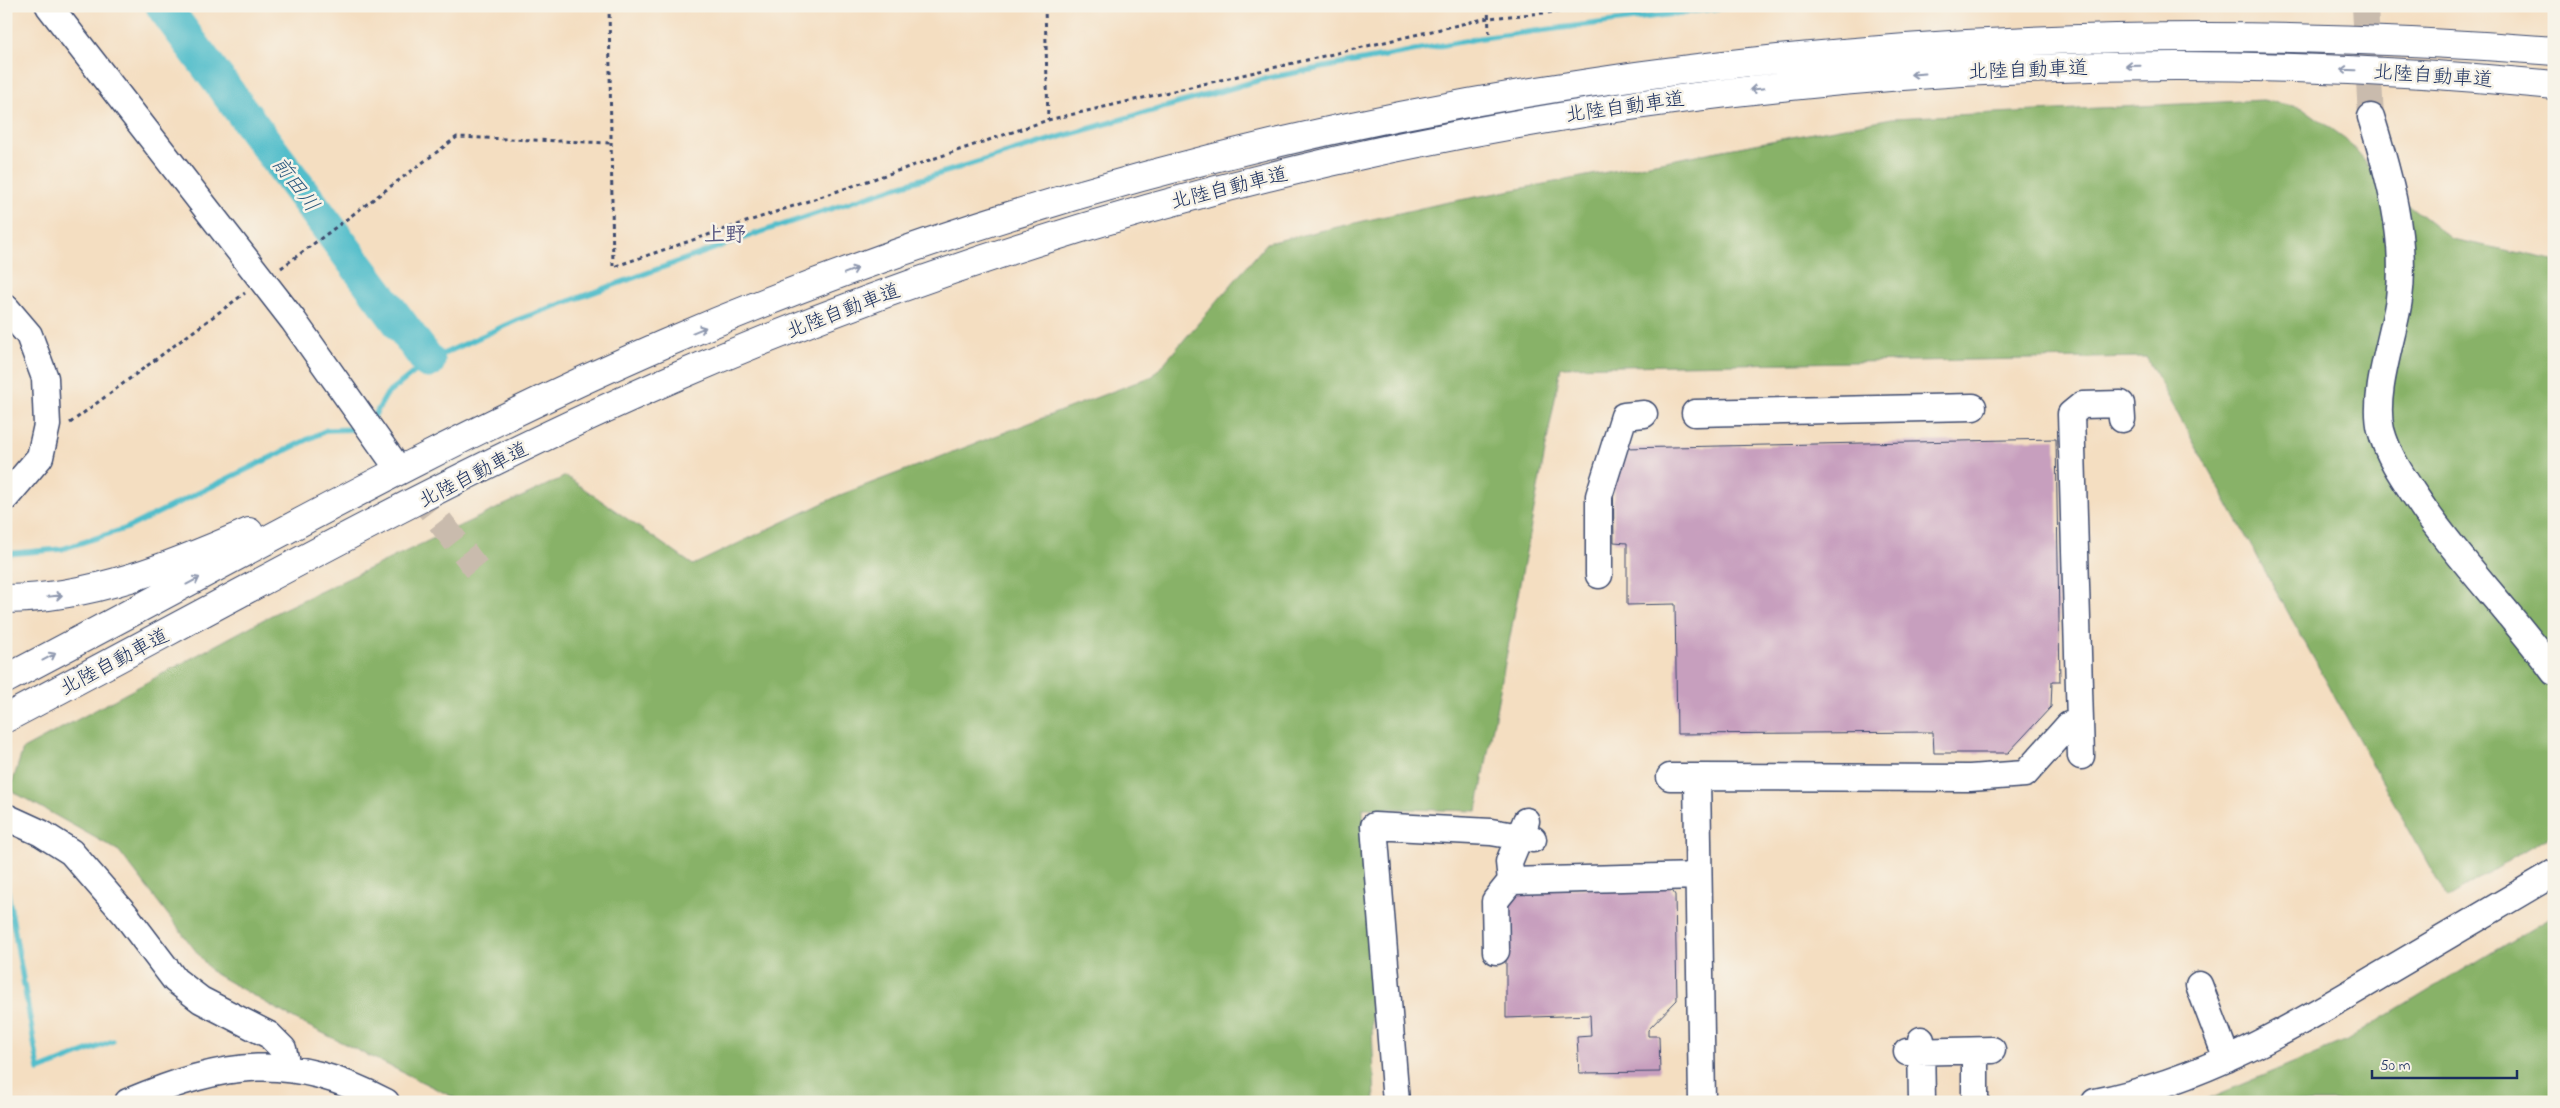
<svg xmlns="http://www.w3.org/2000/svg" width="2560" height="1108" font-family="'Indie Flower','Klee One',sans-serif">
  <rect width="100%" height="100%" fill="#f7f3e8"/>
  <filter id="ink" filterUnits="userSpaceOnUse"><feTurbulence type="fractalNoise" baseFrequency=".02" numOctaves="2"/><feDisplacementMap in="SourceGraphic" scale="10" xChannelSelector="R" yChannelSelector="G"/><feConvolveMatrix kernelMatrix="1 2 1 2 8 2 1 2 1" color-interpolation-filters="sRGB"/></filter>
  <filter id="wash" filterUnits="userSpaceOnUse"><feTurbulence type="fractalNoise" baseFrequency=".0096" numOctaves="4" result="noise"/><feDisplacementMap in="SourceGraphic" scale="20" xChannelSelector="R" yChannelSelector="G"/><feGaussianBlur stdDeviation="1.12" result="paint"/><feColorMatrix in="noise" values="0 0 0 0 0 0 0 0 0 0 0 0 0 0 0 0 0 1.4 0 .05"/><feComposite in="paint" operator="in"/></filter>
  <g filter="url(#wash)">
    <rect width="100%" height="100%" fill="#f4dec1"/>
    <!-- forest -->
    <path fill="#88b268" stroke="#527063" d="M2263,100L2303,108L2346,139L2388,189L2452,239L2554,260V833L2447,898L2146,357L1561,367L1477,811L1363,808L1375,1102H463L296,1020L212,972L119,851L10,790L23,749L279,611L566,476L693,565L840,495L1153,376L1267,243L1439,204L1892,118Z
      M2554,915V1102H2200L2345,1041Z"/>
    <g fill="none" stroke-linecap="round" stroke-linejoin="round">
      <!-- stream -->
      <path stroke="#52becb" stroke-width="5.5" d="M372,420L387,394L428,361L517,320L752,235L896,187L1053,139L1267,78L1481,38L1736,6
        M6,554L62,549L127,528L327,430L360,429
        M6,882L39,1070L113,1041"/>
      <!-- river -->
      <path stroke="#52becb" stroke-width="35" d="M163,6L428,361"/>
    </g>
    <g id="blocks">
      <!-- building -->
      <path fill="#c79fbe" d="M2056,439L2060,682H2052L2051,707L2008,753H1934L1933,732L1677,734L1675,604L1627,605V543L1614,542L1613,461H1624V448Z
        M1670,887L1675,895L1677,1000L1648,1030V1036H1659L1660,1072L1579,1073L1577,1037L1591,1036L1590,1015L1506,1018V903L1521,889Z"/>
    </g>
  </g>
  <g filter="url(#ink)">
    <use href="#blocks" fill-opacity="0" stroke="#3c496d" stroke-width="1"/>
    <g fill="none" stroke-linecap="round" stroke-linejoin="round">
      <!-- minor-tunnel -->
      <path stroke="#c9bbad" stroke-width="26" stroke-dasharray="26 13" stroke-linecap="butt" d="M2365,6L2371,117
        M392,460L477,569"/>
      <defs>
        <path id="minor" d="M49,6L293,320L392,460
          M2371,117C2389,175 2407,238 2399,299C2394,336 2372,393 2381,430C2389,460 2407,483 2424,509C2464,566 2513,615 2554,672
          M6,308L29,335L45,378L47,425L40,457L6,497
          M1695,413L1973,407
          M1599,575V496L1624,416L1644,414
          M2081,756L2071,414L2082,405L2121,404L2122,419
          M1670,777H1697
          M6,817L41,833L71,852L125,914L175,980L201,1000L269,1035L283,1049L287,1067
          M1526,821L1509,862L1511,881L1698,876
          M1496,951L1495,901L1511,881
          M2199,985L2227,1059
          M1921,1040L1922,1102
          M1975,1051V1102
          M1907,1052L1992,1050
          M128,1102C226,1061 289,1051 386,1102
          M1396,1102L1374,826L1491,832L1533,839
          M1702,1102L1697,777L1970,778L2025,774L2069,725H2079
          M2095,1102C2199,1082 2291,1029 2381,975C2439,941 2496,907 2554,873"/>
        <path id="highway" d="M6,599C92,598 171,566 249,532
          M6,679C224,565 438,442 664,344C1256,89 1912,0 2554,51
          M6,718C228,601 447,476 676,377C1265,121 1916,21 2554,85"/>
      </defs>
      <!-- minor casing -->
      <use href="#minor" stroke="#3c496d" stroke-width="29"/>
      <!-- highway casing -->
      <use href="#highway" stroke="#3c496d" stroke-width="30"/>
      <!-- path -->
      <path stroke="#3c496d" stroke-width="3" stroke-dasharray="4 4" stroke-linecap="butt" d="M609,6L613,267L1048,120L1488,18L1622,6
        M1045,6L1048,120
        M1488,6L1489,33
        M281,268L457,137L611,143
        M70,423L245,293"/>
      <!-- minor -->
      <use href="#minor" stroke="#fff" stroke-width="26"/>
      <!-- highway -->
      <use href="#highway" stroke="#fff" stroke-width="28"/>
    </g>
    <!-- one-way arrows -->
    <defs><path id="oneway-shaft" d="M-6 0H5M1.5-3L5.5 0L1.5 3" fill="none" stroke-width="1.6" stroke-linecap="round" stroke-linejoin="round" transform="scale(1.25)"/></defs>
    <g stroke="#8d97ae">
      <use href="#oneway-shaft" transform="translate(2133 66) rotate(179)"/>
      <use href="#oneway-shaft" transform="translate(2348 70) rotate(-178)"/>
      <use href="#oneway-shaft" transform="translate(1918 74) rotate(176)"/>
      <use href="#oneway-shaft" transform="translate(1757 89) rotate(174)"/>
      <use href="#oneway-shaft" transform="translate(851 271) rotate(-21)"/>
      <use href="#oneway-shaft" transform="translate(699 330) rotate(-22)"/>
      <use href="#oneway-shaft" transform="translate(193 581) rotate(-28)"/>
      <use href="#oneway-shaft" transform="translate(55 596) rotate(-6)"/>
      <use href="#oneway-shaft" transform="translate(49 657) rotate(-28)"/>
    </g>
  </g>
  <g text-anchor="middle" stroke-width="5" stroke-linejoin="round" paint-order="stroke">
    <!-- street labels -->
    <g font-size="20" fill="#1b2f5e" stroke="#f7f3e8">
      <text transform="translate(2028 69) rotate(-2)" y="7">北陸自動車道</text>
      <text transform="translate(2433 75) rotate(4)" y="7">北陸自動車道</text>
      <text transform="translate(1625 106) rotate(-8)" y="7">北陸自動車道</text>
      <text transform="translate(1229 187) rotate(-14)" y="7">北陸自動車道</text>
      <text transform="translate(843 310) rotate(-21)" y="7">北陸自動車道</text>
      <text transform="translate(473 474) rotate(-27)" y="7">北陸自動車道</text>
      <text transform="translate(114 661) rotate(-28)" y="7">北陸自動車道</text>
    </g>
    <!-- water labels -->
    <g font-size="21" font-style="italic" fill="#2c5a7f" stroke="#f7f3e8">
      <text transform="translate(296 184) rotate(53)" y="7">前田川</text>
    </g>
    <!-- neighbourhood labels -->
    <g font-size="21" font-weight="bold" fill="#575680" stroke="#f7f3e8">
      <text x="725" y="241">上野</text>
    </g>
  </g>
  <!-- margin -->
  <rect width="2560" height="1108" fill="none" stroke="#f7f3e8" stroke-width="25"/>
  <!-- scale -->
  <path d="M2372 1070v8h145v-8" fill="none" stroke="#1b2f5e" stroke-width="2.5"/>
  <text x="2380" y="1070" font-size="15" fill="#1b2f5e" stroke="#f7f3e8" stroke-width="4" paint-order="stroke">50 m</text>
</svg>
